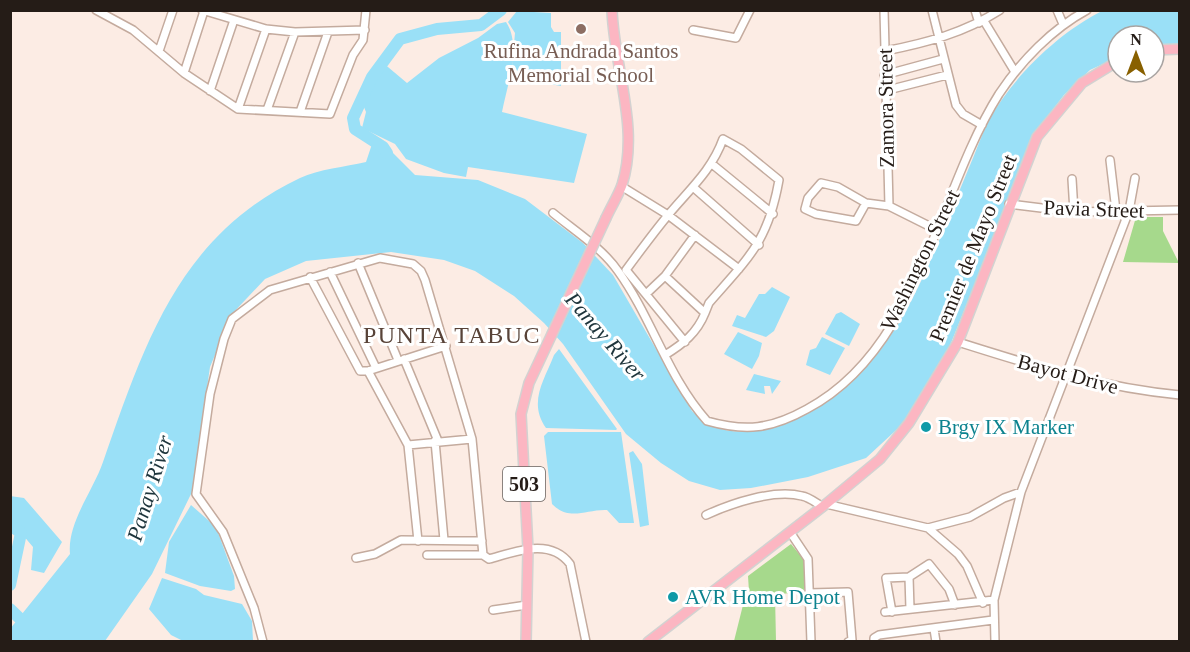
<svg xmlns="http://www.w3.org/2000/svg" width="1190" height="652" font-family="'Times New Roman',serif">
  <rect width="100%" height="100%" fill="#fcece4"/>
  <!-- green -->
  <path fill="#a6d98c" d="M1136,217H1163V231L1179,263L1123,262Z
    M791,544L804,560V591L775,595L776,641H734L743,605L750,607L748,576Z"/>
  <!-- water -->
  <path fill="#9ae0f7" d="M517,11L551,13V27L554,32H561V86L511,77L515,33L508,22Z
    M1102,11H1179V44L1154,46V36H1118V57L1090,70L1064,95L1037,130L947,353L906,421L866,458L808,477L751,488L720,490L689,481L661,463L626,434L563,344L544,323L514,296L475,271L444,260L391,252L306,261L265,279L232,314L210,367L192,492L152,574L105,641H11L10,629L70,554C67,523 93,491 103,462C144,345 179,235 300,178C319,169 345,167 366,162L372,144L382,142L415,175L478,180L525,199L583,243L613,275L692,411C716,434 739,435 771,427C888,397 926,269 968,170C975,154 981,136 989,120C1013,77 1058,33 1102,11Z
    M506,22C522,45 507,86 502,112L587,134L574,183L468,167L466,177L444,173L406,159L395,144L362,128L366,112L361,100L382,62L407,83L439,58L478,38L497,24Z
    M772,287L790,297L774,331L766,337L732,326L737,315L745,318L759,294H765Z
    M841,312L860,324L849,346L825,334L836,314Z
    M738,332L762,343L759,356L752,369L724,354Z
    M822,337L845,348L830,375L806,365L810,350L816,348Z
    M559,349L617,429L616,430L546,428C528,402 544,381 554,355Z
    M754,374L781,381L772,394L770,386H764L765,394L746,390Z
    M548,432H621L634,523H619L607,510C586,509 570,522 552,504L544,436Z
    M633,451L642,464L649,525L640,527L629,453Z
    M10,496L24,498L62,542L44,573L31,570L33,547L11,521Z
    M191,505L216,527L234,576L235,589L231,591L200,586L165,573L169,542Z
    M162,578L196,589L204,595L242,604L252,621L253,641L181,640L171,635L149,609Z"/>
  <g fill="none" stroke-linecap="round" stroke-linejoin="round">
    <!-- river -->
    <path stroke="#9ae0f7" stroke-width="12" d="M387,153L383,147L355,129L353,118L372,77L400,39L437,29L481,25L501,10
      M10,525L21,533L10,585
      M10,609L44,642"/>
    <defs>
      <path id="minor" d="M96,10L133,30L184,73L238,109L330,114L353,55L363,40L366,10
        M202,10L266,29L295,32L365,30
        M884,10L889,206
        M932,10L956,105L963,114L982,125
        M975,10L979,23
        M1057,10L1063,24
        M984,21L1015,72
        M693,30L736,38L750,10
        M159,51L173,10
        M885,51C926,43 964,33 1000,10
        M184,73L204,11
        M884,75L943,59
        M210,91L234,20
        M884,91L947,75
        M238,109L266,29
        M267,110L295,32
        M300,112L328,32
        M1110,160L1116,211
        M712,164L773,214
        M1072,179L1074,212
        M621,186L668,215L739,269
        M693,187L759,245
        M866,203L856,221L816,214L805,209L808,198L821,183L838,187L866,203L889,206L937,230
        M1009,204L1074,212L1180,210
        M553,213C575,231 602,248 618,271C652,318 668,378 707,421C746,432 771,429 807,409C920,349 936,194 999,94C1021,61 1052,29 1087,10
        M358,263L398,360
        M330,272L376,368
        M310,277L360,371H368L446,346
        M646,294L665,276
        M685,342L626,270C640,251 654,232 669,214C689,190 712,170 723,139L741,149L779,180C768,242 749,257 709,303L705,313L665,276L695,235
        M958,342C1031,365 1102,388 1180,395
        M665,355C683,344 697,333 705,313
        M404,359L438,441
        M368,371L408,445L418,541
        M435,441L444,540
        M408,445L472,439
        M826,504L928,528L970,517L1004,498L1021,492
        M706,515C732,503 774,489 802,496C809,497 816,503 823,507
        M928,528L958,554L967,566L983,603
        M790,532L808,559L811,642
        M427,555H483
        M356,558L375,554L401,540L482,541
        M909,577L910,609
        M809,593L848,592L852,640L848,642
        M493,610L527,605
        M885,612L994,600
        M892,612L886,578L909,577L929,564L949,589L955,605
        M934,629L936,642
        M263,642L254,608L223,532L196,494L210,394L224,339L232,319L270,290L380,258L413,264L421,271L425,280L472,439L483,555L489,559C515,552 550,537 570,564L586,642
        M874,642V638L879,635L993,620
        M995,642L994,600L1021,492L1129,211L1135,178"/>
      <path id="major" d="M1154,50L1180,49
        M606,218C611,207 618,196 622,185C640,128 614,68 612,10
        M526,642L528,549L521,414L529,383L552,334
        M648,642L826,504L880,459L909,423L958,342L1037,137L1082,83L1118,61"/>
    </defs>
    <!-- minor casing -->
    <use href="#minor" stroke="#c4ab9e" stroke-width="10"/>
    <!-- major casing -->
    <use href="#major" stroke="#d3d2d1" stroke-width="12"/>
    <!-- minor -->
    <use href="#minor" stroke="#fff" stroke-width="7"/>
    <!-- major -->
    <use href="#major" stroke="#fcb6c2" stroke-width="9"/>
    <defs>
      <path id="major-bridge" d="M552,334L606,218"/>
    </defs>
    <!-- major-bridge casing -->
    <use href="#major-bridge" stroke="#d3d2d1" stroke-width="12" stroke-linecap="butt"/>
    <!-- major-bridge -->
    <use href="#major-bridge" stroke="#fcb6c2" stroke-width="9"/>
  </g>
  <!-- markers -->
  <circle fill="#8d6e63" stroke="#fff" stroke-width="2" cx="581" cy="29" r="6"/>
  <g fill="#0f9aa8" stroke="#fff" stroke-width="2">
    <circle cx="926" cy="427" r="6"/>
    <circle cx="673" cy="597" r="6"/>
  </g>
  <g text-anchor="middle" stroke-width="6" stroke-linejoin="round" paint-order="stroke">
    <!-- shield labels -->
    <rect fill="#fff" stroke="#66605d" stroke-width="1.5" x="503" y="467" width="42" height="34" rx="4.5"/>
    <g font-size="20" font-weight="bold" fill="#251c17">
      <text x="524" y="491">503</text>
    </g>
    <!-- education labels -->
    <g font-size="21" fill="#785e54" stroke="#fff">
      <text x="581" y="58">Rufina Andrada Santos<tspan x="581" dy="24">Memorial School</tspan></text>
    </g>
    <!-- street labels -->
    <g font-size="21" fill="#251c17" stroke="#fff">
      <text transform="translate(886 108) rotate(-91)" y="7">Zamora Street</text>
      <text transform="translate(1094 209) rotate(2)" y="7">Pavia Street</text>
      <text transform="translate(973 248) rotate(-68)" y="7">Premier de Mayo Street</text>
      <text transform="translate(920 260) rotate(-64)" y="7">Washington Street</text>
      <text transform="translate(1068 374) rotate(15)" y="7">Bayot Drive</text>
    </g>
    <!-- culture labels -->
    <g font-size="21" fill="#0d838f" stroke="#fff" text-anchor="start">
      <text x="938" y="434">Brgy IX Marker</text>
      <text x="685" y="604">AVR Home Depot</text>
    </g>
    <!-- water labels -->
    <g font-size="22" font-style="italic" fill="#1e353c" stroke="#fff">
      <text transform="translate(606 336) rotate(49)" y="8">Panay River</text>
      <text transform="translate(149 488) rotate(-73)" y="8">Panay River</text>
    </g>
    <!-- quarter labels -->
    <g font-size="24" letter-spacing="1.5" fill="#584338" stroke="#fff">
      <text x="452" y="343">PUNTA TABUC</text>
    </g>
  </g>
  <!-- border -->
  <rect width="1190" height="652" fill="none" stroke="#251c17" stroke-width="24"/>
  <!-- north arrow -->
  <g transform="translate(1136 54)"><circle r="28" fill="#ffffff" stroke="#a8a4a2" stroke-width="1.5"/>
  <path d="M0-4.5L10 22L0 15L-10 22Z" fill="#886000"/>
  <text y="-9" font-size="16" font-weight="bold" text-anchor="middle" fill="#251c17">N</text>
  </g>
</svg>
